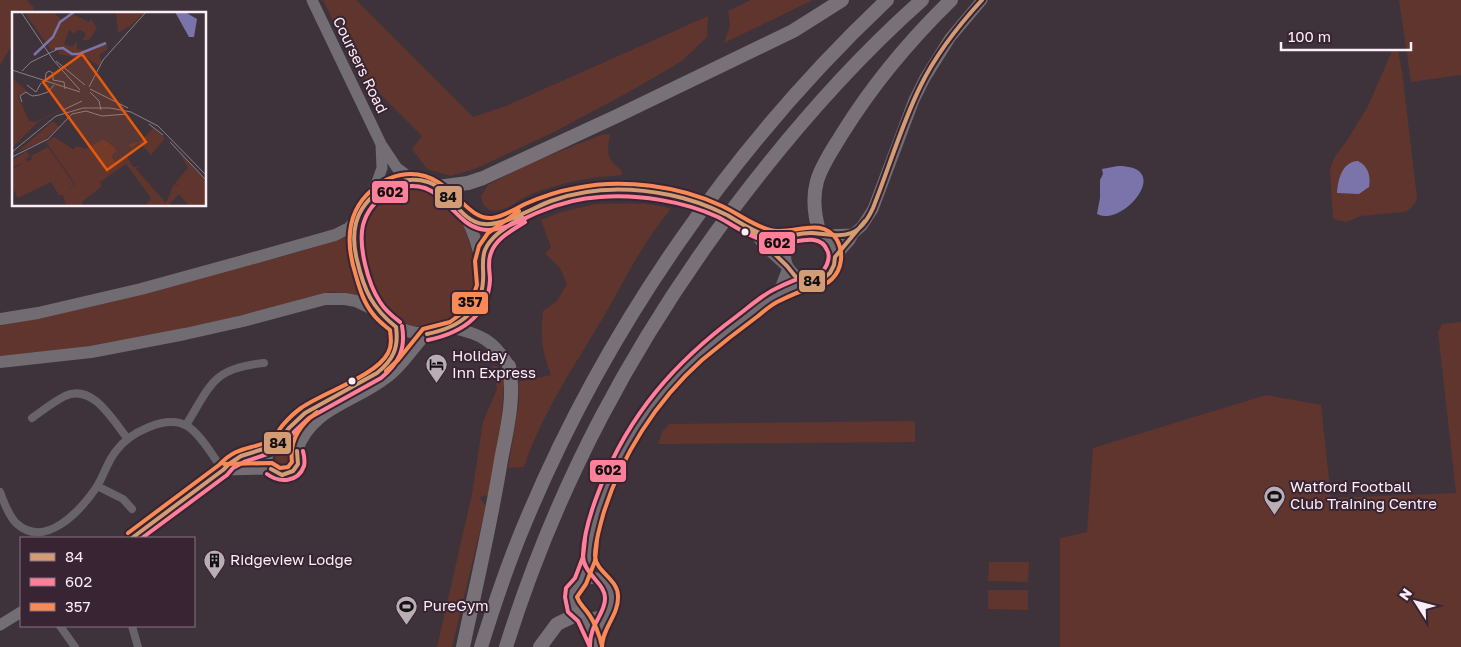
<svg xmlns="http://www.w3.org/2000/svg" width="1461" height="647" font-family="'Golos Text',sans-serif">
  <rect width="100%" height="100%" fill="#3e333b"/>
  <!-- green -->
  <path fill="#5f352e" d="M0,0H27L34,8L31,14H14V42L0,65Z
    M323,0H356L473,117L506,106L708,16L707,37L682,61L629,92L554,132L477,168L451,176L427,169L412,149L422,136L358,72Z
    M751,0H813L724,43L730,26L728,11Z
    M1399,0H1461V75L1411,82Z
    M1395,50L1398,51L1402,71L1417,198C1415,205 1411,209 1404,212L1361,216L1346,222L1333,219L1330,170L1334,158L1348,139L1368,106L1392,51Z
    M610,134C607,154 606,158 622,171V175C611,177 601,176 591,178C570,182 546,187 527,196C513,203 505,213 489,210L483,204L481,196L488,185L535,161L601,135Z
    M418,187C432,190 444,197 453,208C462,219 467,233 470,246C479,274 483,302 453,319C428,334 396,327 380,302C375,294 372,283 369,274C364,262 359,247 360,233C360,230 362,226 363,223C371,197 392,186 418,187Z
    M596,204C621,204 648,201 671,209C643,241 625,280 604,316C575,365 542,413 524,467L508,468L519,402L518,382L551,375C542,351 540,337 543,311L557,301L567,284L560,268L545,254L551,247L541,220L561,212Z
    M346,237L350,265L362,295L330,292L211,323L148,336L73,349L0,356V323L146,293L302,251Z
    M1461,322V647H1060V538L1087,532L1093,448L1266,395L1321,405L1331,498L1456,493L1438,332L1442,324Z
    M492,366H496L505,376L501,420L490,495L479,497L486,506L452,647H437L472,494L483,422L497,389Z
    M915,421V442L658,444L662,432L669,424Z
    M275 459a7 7 0 1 1 14 0a7 7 0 1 1-14 0Z
    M989,562H1029L1028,582L988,581Z
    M988,590H1028V610L988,609Z"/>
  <!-- water -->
  <path fill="#7a74ab" d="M1358,161C1368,166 1371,176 1369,187L1359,194L1337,193C1338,179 1342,162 1358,161Z
    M1118,166C1171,166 1129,218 1105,216C1102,216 1100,215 1097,214L1100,198V180L1103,174L1102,169Z"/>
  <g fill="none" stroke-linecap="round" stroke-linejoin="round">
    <!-- street -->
    <path stroke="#676368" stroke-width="8" d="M32,418C42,411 53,402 65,396C93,383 113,421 128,439
      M186,425C211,385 212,368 264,363
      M97,486L123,499L132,509
      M0,492C4,502 8,515 16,523C45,550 80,511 96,488C104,476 107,462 116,451C129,433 166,414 187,426C200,433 214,458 223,470
      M60,626L75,647
      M132,626L138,647"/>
    <!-- secondary -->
    <path stroke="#726e73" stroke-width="11" d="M312,0L381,144L397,168L413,180
      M372,196L382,168L381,144
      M822,235L853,234
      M835,257L850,240L853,234L862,226L873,209L914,100L925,78L950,38L982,0
      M267 459a16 16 0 1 1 32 0a16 16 0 1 1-32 0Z
      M276,445C284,432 293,422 305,413C327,397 381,379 393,357C398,347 398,337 396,327
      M297,451C313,407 354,404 388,377C404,365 413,348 427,334
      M223,470L271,469
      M132,538L223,470C236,454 255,449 275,446
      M583,617L595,641L596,647
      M0,625L21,612
      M595,641L606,613"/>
    <!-- primary -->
    <path stroke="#716c71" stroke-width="12" d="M413,180C421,181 431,182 438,187C449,193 458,204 464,214C473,228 487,271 483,287C481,297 476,305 470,314C462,324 451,329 438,332C417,337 390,329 377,310C369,299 365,285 361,272C356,255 353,237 358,220C360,213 367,202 371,197C381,185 399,182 413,180Z
      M465,216L481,224H492L538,205L569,195L608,190L664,194L690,200
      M739,223C752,230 764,237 779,238C797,239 819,223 832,245C835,250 836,257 834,263C823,306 758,265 798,236
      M754,231L764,245L787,266
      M481,261C488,238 500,232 518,220
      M776,295L789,291L809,282
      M0,319L38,313L141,289L243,261L335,235L349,228L358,218
      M453,328C481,334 494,341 509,366
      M0,362L91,352L185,334L243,321L325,299H345L356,301L377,311
      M572 598a20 20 0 1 1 40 0a20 20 0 1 1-40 0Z
      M580,581C583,574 586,567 588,560C591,551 590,542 592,533C595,518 600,504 605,489C627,433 663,384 709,346C730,328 753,312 776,295L782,285L788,269"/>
    <!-- highway -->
    <path stroke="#787278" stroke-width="14" d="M438,187L468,183L483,178L617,116L793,31L842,0
      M820,234C815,218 812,199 817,181C822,164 833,149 842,134C873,84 909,41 951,0
      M463,647C476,585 491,523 501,460C507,429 515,397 509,366
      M481,647C494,605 508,563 525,523C606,328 733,145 887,0
      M506,647C557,484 634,341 736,205C792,131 853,61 922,0
      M540,647L557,624L578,614"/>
    <!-- primary-bridge -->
    <path stroke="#716c71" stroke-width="12" d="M690,200L721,212L739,223"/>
    <defs>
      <path id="bus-1" d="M749,229L787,266L795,276L809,282L824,278L830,273L834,265L835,257L865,221
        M396,327C372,308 364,290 357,260C354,248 353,235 356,223C364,194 399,173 428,182C451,189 459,222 484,224C504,226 532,208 551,201C589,187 631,187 670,195C690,199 709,206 727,215C741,223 755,233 771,237C785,240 798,232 812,233C843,236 858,241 873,208C889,168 901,126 920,87C936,54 958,26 982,0
        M427,334C457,328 481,314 483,281C484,270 481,260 485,250C492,234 509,226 522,217
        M271,469L282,475L293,471L298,464L297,451
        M132,538L223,470L229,464L241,456L276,445L289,428L305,413L377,373C393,360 399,348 396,327"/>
      <path id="bus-2" d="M400,322C392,316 385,310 380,302C368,284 358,246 363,225C370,199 399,180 425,188C436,192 444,201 452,209C460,217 468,226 480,229C500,234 521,219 539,212C558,204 579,198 600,197C638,194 683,201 718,217C737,227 753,240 775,243C791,246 819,230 827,250C829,253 829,257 828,261C827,266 823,272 818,274C815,275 810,275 807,276C796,279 785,284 775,289C762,295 749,307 737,316C675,362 629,414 600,488C592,508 584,532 583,554C582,574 606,583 605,599C605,614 589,625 590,647
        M428,340C461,333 488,316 490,280C490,271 487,262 491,253C496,238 513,230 525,222
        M267,474C279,483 298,483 304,466C305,462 304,455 303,451
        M142,538L227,475L233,468L244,462L279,450L294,432L309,418L381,378C399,363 406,349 402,326
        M585,539L583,557L575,578L566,588L565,597L568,612L578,621L590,647"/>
      <path id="bus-3" d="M386,371L398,360L423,329L450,322L462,313L471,302L477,285L475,261L479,246L488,233L519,211
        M224,464L272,463L280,468L288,467L292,462C289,441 301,424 317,412
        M128,533L219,465C237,446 249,450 270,441C275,438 278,431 282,426C287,420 294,413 301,408C324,392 376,376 388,353C392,346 391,338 390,330C384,325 378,321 373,314C364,303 360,290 356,276C346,245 345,212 373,189C383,180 397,174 411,174C451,174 464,220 492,218C503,217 515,209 525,204C541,197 559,191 576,188C622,178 680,186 722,206C739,214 752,225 770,230C793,236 821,215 837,240C844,253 842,269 832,279C825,286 819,286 811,288C800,291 787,297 777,302C771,305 764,311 758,316C739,330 720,345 702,360C656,401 621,456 603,515C600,527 595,542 595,556C596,572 618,579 618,596C619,615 602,628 602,647
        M597,540L595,561L586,584L577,597C580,605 583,606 588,613C594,621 600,636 602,646"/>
    </defs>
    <!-- bus-1 casing -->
    <use href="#bus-1" stroke="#382432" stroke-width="8"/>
    <!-- bus-2 casing -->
    <use href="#bus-2" stroke="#382432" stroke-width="8"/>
    <!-- bus-3 casing -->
    <use href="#bus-3" stroke="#382432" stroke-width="8"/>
    <!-- bus-1 -->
    <use href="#bus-1" stroke="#d39c74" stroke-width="4"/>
    <!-- bus-2 -->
    <use href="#bus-2" stroke="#ff8098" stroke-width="4"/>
    <!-- bus-3 -->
    <use href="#bus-3" stroke="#f98a56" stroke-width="4"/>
  </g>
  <!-- icons -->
  <defs>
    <symbol id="hotel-pin" viewBox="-11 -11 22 30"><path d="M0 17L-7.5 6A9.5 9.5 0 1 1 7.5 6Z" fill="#baadb5" stroke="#382432"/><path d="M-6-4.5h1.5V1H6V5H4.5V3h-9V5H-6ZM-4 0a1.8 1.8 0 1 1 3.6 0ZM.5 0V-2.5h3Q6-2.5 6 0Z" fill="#111"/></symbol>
    <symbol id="stadium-pin" viewBox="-11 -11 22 30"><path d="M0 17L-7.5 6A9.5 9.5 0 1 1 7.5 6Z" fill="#baadb5" stroke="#382432"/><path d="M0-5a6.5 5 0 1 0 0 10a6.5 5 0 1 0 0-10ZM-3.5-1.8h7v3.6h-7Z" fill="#111"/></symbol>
    <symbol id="building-pin" viewBox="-11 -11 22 30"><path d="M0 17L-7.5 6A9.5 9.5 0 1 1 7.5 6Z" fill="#baadb5" stroke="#382432"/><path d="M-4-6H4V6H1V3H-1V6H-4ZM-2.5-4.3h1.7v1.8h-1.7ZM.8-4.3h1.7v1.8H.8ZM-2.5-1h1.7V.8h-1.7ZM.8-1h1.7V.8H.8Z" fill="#111"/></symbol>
  </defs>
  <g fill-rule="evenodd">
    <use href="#hotel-pin" x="424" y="352" width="25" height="34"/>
    <use href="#stadium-pin" x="1262" y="484" width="25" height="34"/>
    <use href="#building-pin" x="202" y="548" width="25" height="34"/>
    <use href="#stadium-pin" x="394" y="594" width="25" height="34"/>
  </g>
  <!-- markers -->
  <g fill="#fceef7" stroke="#382432" stroke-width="2">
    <circle cx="745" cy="232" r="4.5"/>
    <circle cx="352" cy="381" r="4.5"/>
  </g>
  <g text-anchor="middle" stroke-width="4" stroke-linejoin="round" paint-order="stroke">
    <!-- street labels -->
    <g font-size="15" fill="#fceef7" stroke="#382432">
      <text transform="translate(360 65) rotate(64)" y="5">Coursers Road</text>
    </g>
    <!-- poi labels -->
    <g font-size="15" fill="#fceef7" stroke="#382432" text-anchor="start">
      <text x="452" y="361">Holiday<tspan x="452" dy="17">Inn Express</tspan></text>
      <text x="1290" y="492">Watford Football<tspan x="1290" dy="17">Club Training Centre</tspan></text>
      <text x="230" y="565">Ridgeview Lodge</text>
      <text x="423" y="611">PureGym</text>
    </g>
  </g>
  <!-- overview -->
  <g transform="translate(12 12)">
    <rect width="194" height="194" fill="#3e333b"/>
    <path d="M12,0H41L51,9L61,2L77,10L79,7L85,16L77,28H70L74,22L70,19L65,18L62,22L57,18L52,32L60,35L65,30V37L73,38L94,31L96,37L87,43L90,49L87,54L72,44L73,39L71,45H62L47,42V34L40,39ZM104,0H133L118,14L106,21ZM0,66L15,79L6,84L17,109L23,110L61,92L26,110L0,136ZM41,109L47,115L31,129L5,140ZM141,116L153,126L139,143L127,130L120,136L116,133L129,129ZM42,125L61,137L65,134L74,137L91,127L102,135L104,139L99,144L104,151L114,143L121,155L129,154L124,157L154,191L162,172L167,174L163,171L176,156L167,140L194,169V192L177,194L167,182L156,194H133L139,186L114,152L88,170L90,174L70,190L71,194H54L51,183H47L39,170L6,186L0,175V157L12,151L0,155V149L14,139L18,144L13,147L15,150L20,147L19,144L36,135L62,172L56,179L63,172L34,130Z" fill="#5f352e"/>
    <path d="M163,0H173L185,7L182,25H177Z" fill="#7a74ab"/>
    <path fill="none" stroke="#7a74ab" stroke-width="2.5" d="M43,37L51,36L60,42H67L94,31M22,43L41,25L48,10L62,0"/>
    <path fill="none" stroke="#8a7e86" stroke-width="1" d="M9,0L42,49L68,78M44,49L73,73M0,58L68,80M10,59L19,50L46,37M33,70L34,61L37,59L41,61V68L52,70L53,77M15,73L24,80L29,71M77,75L91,48L134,0M78,77L116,96M78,80L87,89L89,98M27,83L36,80L42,73M10,90L8,84L14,80L20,84L27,83M51,98L70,89M137,112L151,123M158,130L194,168M0,140L44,104L71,96H98L119,100L146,114L194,163M0,145L36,127L60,102L74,99L90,104L115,102"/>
    <path fill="#e8590c" fill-opacity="0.15" stroke="#e8590c" stroke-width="2.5" d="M70,42L134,130L95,158L31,70Z"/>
    <rect width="194" height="194" fill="none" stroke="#fceef7" stroke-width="2.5"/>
  </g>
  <g stroke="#382432" stroke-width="2">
    <rect x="371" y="180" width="38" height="24" rx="5" fill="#ff8098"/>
    <rect x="434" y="185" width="29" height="24" rx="5" fill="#d39c74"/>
    <rect x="758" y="231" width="38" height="24" rx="5" fill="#ff8098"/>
    <rect x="798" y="269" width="28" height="24" rx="5" fill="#d39c74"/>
    <rect x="451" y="291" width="38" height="24" rx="5" fill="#f98a56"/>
    <rect x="263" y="431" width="29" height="24" rx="5" fill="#d39c74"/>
    <rect x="589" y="459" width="38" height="24" rx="5" fill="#ff8098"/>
  </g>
  <g font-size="14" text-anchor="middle" font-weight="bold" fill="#111">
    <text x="390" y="197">602</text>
    <text x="448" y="202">84</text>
    <text x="777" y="248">602</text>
    <text x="812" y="286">84</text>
    <text x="470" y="307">357</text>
    <text x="278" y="448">84</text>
    <text x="608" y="475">602</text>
  </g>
  <!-- legend -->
  <rect x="20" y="537" width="175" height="90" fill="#382432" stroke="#867581"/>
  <rect x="30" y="553" width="25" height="8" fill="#d39c74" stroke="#867581"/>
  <text x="65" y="562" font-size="15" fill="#fceef7">84</text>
  <rect x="30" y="578" width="25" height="8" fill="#ff8098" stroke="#867581"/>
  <text x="65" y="587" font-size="15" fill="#fceef7">602</text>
  <rect x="30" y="603" width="25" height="8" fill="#f98a56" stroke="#867581"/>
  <text x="65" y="612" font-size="15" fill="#fceef7">357</text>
  <!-- north arrow -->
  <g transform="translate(1416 602) rotate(306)" stroke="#382432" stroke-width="4" paint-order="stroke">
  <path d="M0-4L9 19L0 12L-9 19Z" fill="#fceef7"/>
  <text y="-8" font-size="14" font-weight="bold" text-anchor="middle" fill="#fceef7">N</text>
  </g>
  <!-- scale -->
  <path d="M1281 42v8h130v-8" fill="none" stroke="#fceef7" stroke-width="2.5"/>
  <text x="1288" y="42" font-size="15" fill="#fceef7" stroke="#382432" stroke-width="4" paint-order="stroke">100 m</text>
</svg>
